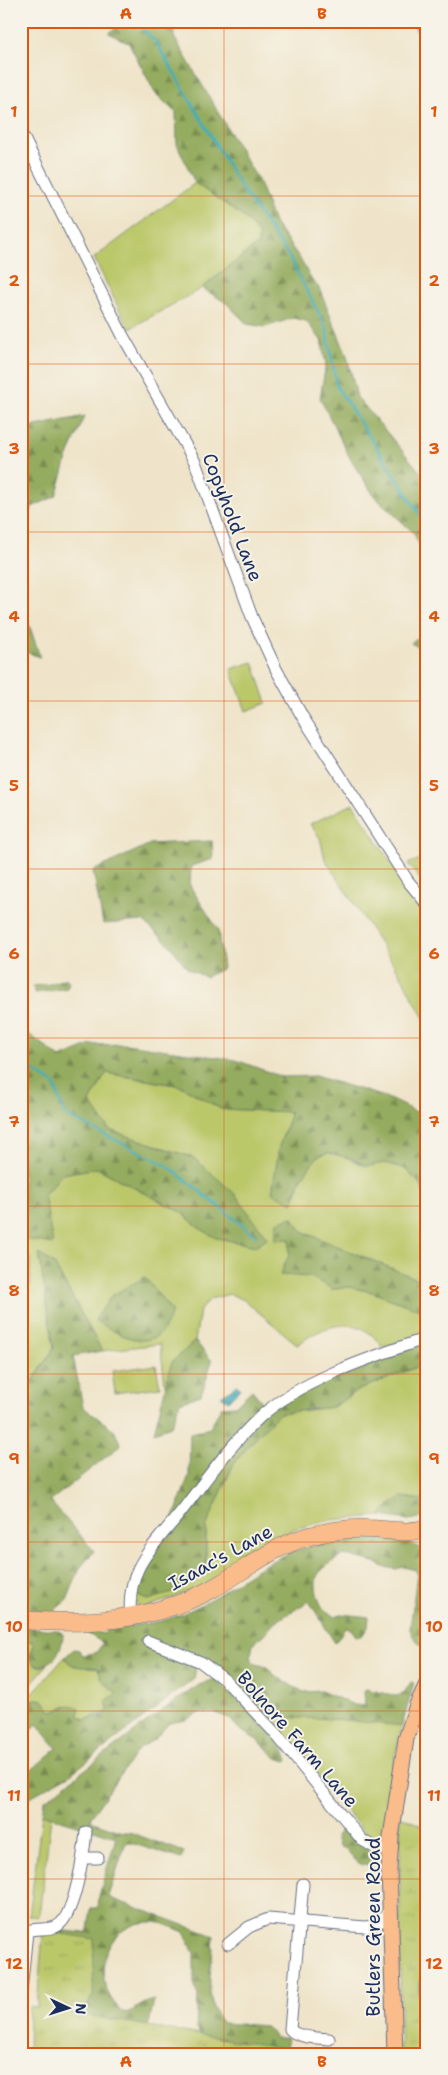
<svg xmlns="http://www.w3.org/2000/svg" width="448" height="2075" font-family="'Shantell Sans',sans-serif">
  <defs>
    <pattern id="forest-firs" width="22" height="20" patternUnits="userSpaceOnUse" patternTransform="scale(1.25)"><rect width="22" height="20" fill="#94ac5e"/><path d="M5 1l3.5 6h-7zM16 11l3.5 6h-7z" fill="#788c51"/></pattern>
    <pattern id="park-tufts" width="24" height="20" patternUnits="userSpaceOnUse" patternTransform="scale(1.25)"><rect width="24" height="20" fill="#bbc86a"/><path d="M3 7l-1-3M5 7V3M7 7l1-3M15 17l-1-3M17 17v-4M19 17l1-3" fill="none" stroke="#a0ac5e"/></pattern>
    <pattern id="water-rules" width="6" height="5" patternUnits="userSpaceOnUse" patternTransform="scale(1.25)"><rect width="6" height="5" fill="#3dadb9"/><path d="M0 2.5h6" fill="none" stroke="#328d9a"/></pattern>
  </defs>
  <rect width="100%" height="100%" fill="#f7f3e8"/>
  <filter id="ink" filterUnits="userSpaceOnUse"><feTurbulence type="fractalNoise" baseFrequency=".02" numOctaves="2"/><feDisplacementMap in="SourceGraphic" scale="10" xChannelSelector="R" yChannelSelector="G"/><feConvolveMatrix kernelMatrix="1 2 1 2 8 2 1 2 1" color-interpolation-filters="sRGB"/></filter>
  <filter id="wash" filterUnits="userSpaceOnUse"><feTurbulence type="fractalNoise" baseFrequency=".0096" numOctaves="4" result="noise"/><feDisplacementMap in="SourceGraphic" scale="20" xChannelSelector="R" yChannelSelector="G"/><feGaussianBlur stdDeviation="1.12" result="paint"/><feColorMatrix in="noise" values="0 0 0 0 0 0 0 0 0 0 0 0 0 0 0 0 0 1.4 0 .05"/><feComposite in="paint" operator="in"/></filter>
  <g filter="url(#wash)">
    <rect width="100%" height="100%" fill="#efe4c9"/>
    <!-- green -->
    <path fill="#bbc86a" stroke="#6b7c64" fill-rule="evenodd" d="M195,183L245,218L259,235L258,244L202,288L129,329L94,258Z
      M253,662L267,703L246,711L231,669Z
      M353,804L396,870L409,894L427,917V1024L400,974L325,859L320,838L310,824Z
      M427,856V888L408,864Z
      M106,1073L181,1086L221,1109L291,1112L279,1147L293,1203C298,1187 304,1168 318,1156C330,1146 352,1161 364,1165C370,1166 377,1164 383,1163C396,1162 415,1173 421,1185C431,1204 427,1259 427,1283L303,1232L290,1239L289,1255L311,1277L332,1289L350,1287L372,1292L420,1310L427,1324V1334L381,1348C381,1342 377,1340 373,1336C351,1315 317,1328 298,1345L244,1300L230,1294L210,1299L200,1310L195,1341L172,1362L166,1392L160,1344L102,1351L54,1264L39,1254L54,1348L27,1390L21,1392V1285L31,1286L30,1257L21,1255V1231L23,1239L44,1195L62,1174L97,1168L181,1212L199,1228L194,1158L109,1130L90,1102ZM161,1299L172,1312L162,1331Z
      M427,1363V1498L422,1500L402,1497L390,1505L380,1516L331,1520L294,1529L269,1541L202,1587L142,1609L137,1605L136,1595L148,1600L206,1568V1527L234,1463L258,1435L280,1413L333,1407L358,1390Z
      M156,1365L160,1387L115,1393L112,1371Z
      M28,1641H32L34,1645L29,1658L35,1665L42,1667L48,1664L21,1695V1644Z
      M65,1657C72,1671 85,1665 98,1668L107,1685L117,1693C104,1722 108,1708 85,1720L66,1705L57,1711H51L43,1700L37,1699L21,1706Z
      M269,1716L335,1719L402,1725L391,1773L385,1833C376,1839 371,1837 363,1831Z
      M42,1814L51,1817L39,1917L29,1916Z"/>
    <!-- forest -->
    <path fill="url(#forest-firs)" stroke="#586e5e" d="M122,21H174V37L259,182L274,223L299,257L311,279L319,288L347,356L357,397L427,480V561L413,532L375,497L352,462L320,398L326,364L321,340L306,321L293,318L265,327L247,324L225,302L202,288L258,244L259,235L245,218L195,183L177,144L176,113L155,93L129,43L109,33Z
      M410,21H427V47Z
      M85,416L68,456L56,496L32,507L21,555V429Z
      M21,601L23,606L40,657L21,650Z
      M427,632V652L411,643Z
      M212,841L213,859L191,866L190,886L218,930L223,968L206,977L188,969L168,943L143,921L103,924L93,871L150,844Z
      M66,978L69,982L67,988L35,993L33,986L50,984Z
      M21,1028L60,1058L91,1045L126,1044L236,1060L282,1077L315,1076L385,1097L427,1117V1206L421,1185L405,1169L386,1163L366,1166L351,1158L328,1153L318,1156L300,1180L293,1203L272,1193L279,1147L291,1112L221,1109L181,1086L106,1073L90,1102L109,1130L194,1158L235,1194L267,1238L256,1246L216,1238L199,1228L181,1212L97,1168L62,1174L44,1195L53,1244L23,1239Z
      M292,1217L303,1232L427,1283V1324L420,1310L372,1292L350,1287L332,1289L311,1277L280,1275L289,1255L290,1239L275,1240L278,1222Z
      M39,1254L54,1264L102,1351L73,1356L83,1407L114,1430L121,1445L50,1501L94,1551L80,1568L67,1600L56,1609V1613L21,1612V1392L27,1390L54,1348Z
      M21,1255L30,1257L31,1286L21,1285Z
      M145,1277L172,1312C169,1318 167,1325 163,1330C145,1353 113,1331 95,1320L111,1296Z
      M195,1341L212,1361L201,1395L180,1402L171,1426L154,1432L172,1362Z
      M427,1342V1363L358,1390L333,1407L280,1413L258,1435L234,1463L206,1527V1568L175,1592L148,1600L136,1595V1584L177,1509L189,1475L190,1433L210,1428L221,1407L235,1406L252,1390L267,1408L368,1363Z
      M402,1497L422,1500L427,1498V1516L409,1520L380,1516L390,1505Z
      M366,1537L407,1542L427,1551V1652L413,1636L410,1629L417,1574L416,1570L403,1567L396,1569L383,1567L375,1562L343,1555C336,1560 326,1565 320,1572C312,1580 317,1601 324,1609C327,1612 331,1614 335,1616L341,1614L369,1617L368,1627L362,1636H356L351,1629L345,1628L335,1643L309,1601L275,1622L264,1635L253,1644L251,1655L253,1663L267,1667L273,1674L302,1692L321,1691L354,1705L365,1706L364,1691L366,1689L397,1696L404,1693L411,1682L414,1683L402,1726L335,1719L267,1717L228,1678L191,1662L196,1668L194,1679L68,1776L21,1802V1779L57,1748L37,1724L21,1739V1706L37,1699L43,1700L51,1711H57C65,1706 69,1703 79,1708V1716L85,1720L104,1715L109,1711L106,1701L117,1693L102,1680L98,1668C85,1665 72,1671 65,1657L74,1649L79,1650L82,1655L96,1653L103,1643L87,1633L90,1630L104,1634L108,1628C127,1625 149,1625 168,1619C208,1607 238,1578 274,1560C304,1545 334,1540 366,1537Z
      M21,1627L57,1630L63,1634C63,1649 52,1669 35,1665L29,1658L34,1645L32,1641L21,1644Z
      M215,1679C233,1696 282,1737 288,1760L285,1761L277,1758L259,1741L240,1730L229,1718L215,1713L201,1712L186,1720L169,1723L156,1738L138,1750L90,1818L93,1822L123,1832H129L184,1852L181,1859L128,1842L125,1845L109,1894L110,1898L214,1936C213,1964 201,2000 223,2023L266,2026L275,2038H288L285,2054L202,2038L196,2029L198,1995L194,1987V1953L184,1932C174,1928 163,1922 152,1922C101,1921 87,1987 125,2013C136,2010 143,2002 154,2000L149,2024L134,2033L84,2015V2003L43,1936L45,1929L85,1933L88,1930L91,1908H98L99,1896L116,1837L42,1814L44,1801L167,1707L199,1685Z
      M341,1830C353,1831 375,1852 373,1865C358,1868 354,1858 345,1848L339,1847L336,1836Z"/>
    <!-- park -->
    <path fill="url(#park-tufts)" stroke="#6b7c64" d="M400,1816L427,1828V2054H400Z
      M43,1931L94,1939L93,1995L87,2005L73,2004L72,2013L313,2054H28L29,2006L37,2007Z"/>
    <!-- water -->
    <path fill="url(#water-rules)" stroke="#2c6e8c" d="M237,1385L240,1389L228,1401L221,1396Z
      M427,1967V2005L419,2001V1983Z"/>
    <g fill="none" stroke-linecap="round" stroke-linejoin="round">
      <!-- stream -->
      <path stroke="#3dadb9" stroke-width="2.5" d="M134,21L156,42L242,189L288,255L326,327L337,387L427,525
        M424,21L427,26
        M21,1062L54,1084L65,1115L168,1166L256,1236
        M21,1483L26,1490"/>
    </g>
  </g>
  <g filter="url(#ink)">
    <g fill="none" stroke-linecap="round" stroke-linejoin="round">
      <defs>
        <path id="minor" d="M21,133L123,336L195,462L252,617L276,669L302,716L408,881L427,904
          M131,1618C125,1569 152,1548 180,1513C207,1479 228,1447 260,1417C300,1380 375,1356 427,1338
          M148,1641L201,1662L226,1681L275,1733L362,1840L374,1847L390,1849
          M83,1858H98
          M303,1884L290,2029C297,2038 318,2038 329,2039
          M228,1944L249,1927L268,1919L365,1927C377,1926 387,1919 389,1907
          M21,1991L27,1931C37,1927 49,1931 57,1926C75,1917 84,1851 86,1832"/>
        <path id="major" d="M395,2054L389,1870L391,1837L406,1739L417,1705L427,1684"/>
        <path id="highway" d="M21,1620C86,1625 152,1621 210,1590C245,1571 270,1547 310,1536C329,1531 348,1528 367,1529C388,1529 406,1535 427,1528"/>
      </defs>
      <!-- minor casing -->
      <use href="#minor" stroke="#656e83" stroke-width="13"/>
      <!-- major casing -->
      <use href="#major" stroke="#656e83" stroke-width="17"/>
      <!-- highway casing -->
      <use href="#highway" stroke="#656e83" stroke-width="19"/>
      <!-- minor -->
      <use href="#minor" stroke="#fff" stroke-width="11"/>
      <!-- major -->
      <use href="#major" stroke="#f9bc8a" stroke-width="15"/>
      <!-- highway -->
      <use href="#highway" stroke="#f9bc8a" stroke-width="18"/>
    </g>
  </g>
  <!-- grid -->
  <path fill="none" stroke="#de5710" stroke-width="1" stroke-opacity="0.55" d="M224,21V2054M21,196H427M21,364H427M21,532H427M21,701H427M21,869H427M21,1038H427M21,1206H427M21,1374H427M21,1542H427M21,1711H427M21,1879H427"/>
  <g text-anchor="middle" stroke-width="4" stroke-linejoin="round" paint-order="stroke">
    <!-- street labels -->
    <g font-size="19" fill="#1b2f5e" stroke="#f7f3e8">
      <text transform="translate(233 517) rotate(69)" y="7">Copyhold Lane</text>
      <text transform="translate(220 1557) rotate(-29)" y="7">Isaac's Lane</text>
      <text transform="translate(298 1739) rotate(49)" y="7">Bolnore Farm Lane</text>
      <text transform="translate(373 1927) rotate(-90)" y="7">Butlers Green Road</text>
    </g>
  </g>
  <!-- margin -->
  <rect width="448" height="2075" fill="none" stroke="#f7f3e8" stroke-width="55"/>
  <!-- north arrow -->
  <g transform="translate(68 2008) rotate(94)" stroke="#f7f3e8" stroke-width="4" paint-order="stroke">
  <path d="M0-4L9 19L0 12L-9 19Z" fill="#1b2f5e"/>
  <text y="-8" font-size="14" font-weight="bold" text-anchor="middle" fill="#1b2f5e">N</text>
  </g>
  <rect x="28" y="28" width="392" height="2020" fill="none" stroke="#de5710" stroke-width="2"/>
  <g font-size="16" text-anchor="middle" font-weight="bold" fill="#de5710">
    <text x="126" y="19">A</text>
    <text x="322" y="19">B</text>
    <text x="14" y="117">1</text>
    <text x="434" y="117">1</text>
    <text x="14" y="286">2</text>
    <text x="434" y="286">2</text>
    <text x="14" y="454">3</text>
    <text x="434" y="454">3</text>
    <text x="14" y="622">4</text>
    <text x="434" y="622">4</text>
    <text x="14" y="791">5</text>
    <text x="434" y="791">5</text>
    <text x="14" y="959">6</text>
    <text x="434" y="959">6</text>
    <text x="14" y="1127">7</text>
    <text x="434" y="1127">7</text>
    <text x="14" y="1296">8</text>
    <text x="434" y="1296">8</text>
    <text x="14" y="1464">9</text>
    <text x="434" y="1464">9</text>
    <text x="14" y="1632">10</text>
    <text x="434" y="1632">10</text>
    <text x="14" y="1801">11</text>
    <text x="434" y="1801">11</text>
    <text x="14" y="1969">12</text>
    <text x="434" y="1969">12</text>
    <text x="126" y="2067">A</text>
    <text x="322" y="2067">B</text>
  </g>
</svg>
